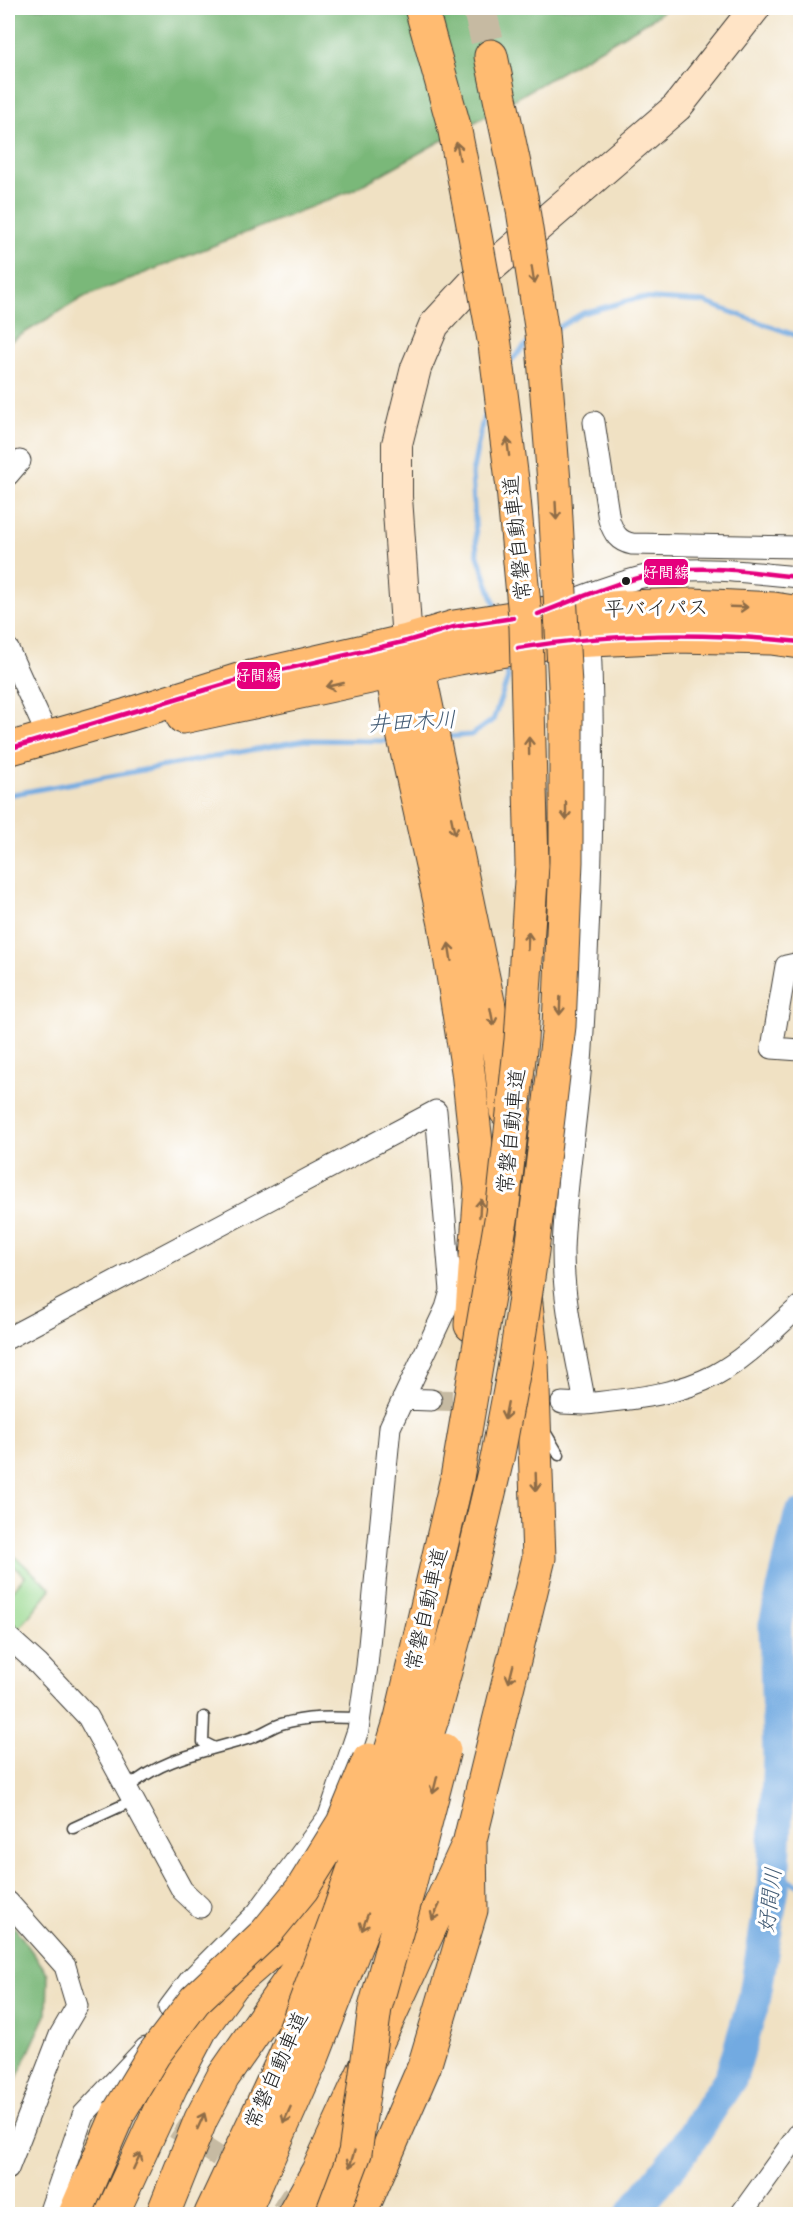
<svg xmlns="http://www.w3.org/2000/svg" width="808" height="2222" font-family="Delius,'Klee One',sans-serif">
  <rect width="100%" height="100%" fill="#fff"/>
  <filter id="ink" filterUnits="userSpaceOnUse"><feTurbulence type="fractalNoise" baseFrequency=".0167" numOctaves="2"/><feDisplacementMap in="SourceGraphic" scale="12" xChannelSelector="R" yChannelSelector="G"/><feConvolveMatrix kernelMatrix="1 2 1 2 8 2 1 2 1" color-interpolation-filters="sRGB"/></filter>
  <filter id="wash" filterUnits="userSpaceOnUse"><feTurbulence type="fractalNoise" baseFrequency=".008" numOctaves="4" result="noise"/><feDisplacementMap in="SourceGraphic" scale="24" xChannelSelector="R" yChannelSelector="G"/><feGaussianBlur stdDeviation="1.35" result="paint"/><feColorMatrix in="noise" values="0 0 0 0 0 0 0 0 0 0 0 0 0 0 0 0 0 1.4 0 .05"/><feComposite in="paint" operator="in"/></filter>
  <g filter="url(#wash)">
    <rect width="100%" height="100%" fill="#f0e1c3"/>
    <!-- green -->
    <path fill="#98d88e" stroke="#5a7a55" stroke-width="1.5" d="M8,1550L51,1589L18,1630L8,1622V1596L25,1576L8,1561Z"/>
    <!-- forest -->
    <path fill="#7ab879" stroke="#4b6a4a" stroke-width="1.5" d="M8,8H667L655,17L491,113L353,190L82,298L8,343Z
      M8,1918L48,1974L47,2013L8,2097Z"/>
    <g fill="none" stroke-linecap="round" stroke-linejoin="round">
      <!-- stream -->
      <path stroke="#72aae1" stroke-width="5" d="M554,330L583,313L639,298L704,302L800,337
        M509,363L526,345L533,341
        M489,404L483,419L472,474L477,553L496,608
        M445,737L471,735L493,720L508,678L505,662
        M8,795L305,740L394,741
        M774,1874L800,1886"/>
      <!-- river -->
      <path stroke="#72aae1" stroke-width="33" d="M632,2214L686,2146L731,2077L754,2000L773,1888L779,1756L775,1625L800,1516"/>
    </g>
  </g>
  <g filter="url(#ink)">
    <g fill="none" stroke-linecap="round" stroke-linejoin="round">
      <!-- street-tunnel -->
      <path stroke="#c6baa2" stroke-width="21" stroke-dasharray="21 10" stroke-linecap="butt" d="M431,1400L562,1403
        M149,2111L306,2214"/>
      <!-- highway-tunnel -->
      <path stroke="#c6baa2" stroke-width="33" stroke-dasharray="33 16" stroke-linecap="butt" d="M479,8L491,56"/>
      <defs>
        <path id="lane" d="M544,1430L559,1455
          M204,1717L203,1742L215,1748
          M128,1788C162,1758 204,1752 247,1739C259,1736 269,1728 281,1724C307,1716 333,1717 360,1718
          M73,1828L134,1800"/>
        <path id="street" d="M594,422L609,520C614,534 618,541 632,544L800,547
          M8,475L20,461
          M563,604C595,591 641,574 675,571C716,567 759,574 800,577
          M590,640C596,777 590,911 582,1048C578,1116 565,1183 563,1251C563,1302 576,1354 585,1404C629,1399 675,1396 715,1375C747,1358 774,1329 800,1306
          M8,649L48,737
          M800,963L786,966L772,1048L800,1050
          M8,1338L436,1111L451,1291L446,1308L390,1427L367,1666L358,1730L329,1816L257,1913L190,1980L169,2008
          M403,1399L431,1400
          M562,1403L585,1404
          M8,1637L38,1664L88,1717L182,1890L200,1907
          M8,1902L65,1966L77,2006L60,2035L8,2169
          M49,2214L83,2115L146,2048
          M741,2214L800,2132"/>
        <path id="secondary" d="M407,641L397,497V444L416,368L434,325L473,283L677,107L755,8"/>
        <path id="highway" d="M422,11L454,126L470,208
          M491,56L521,197
          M407,641L392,672L399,715L445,924L468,1071L481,1188L471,1325
          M407,641L418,666L501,1064L506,1111
          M183,717L459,658L551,642L676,636L771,638L800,642
          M8,749L127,715L242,679L407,641L454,627L538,614L625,607L692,605L774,609L800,613
          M75,2214L119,2112
          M112,2214L171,2086L202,2027L233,1984L300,1926L357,1857
          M163,2214L201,2119L223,2077L330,1923
          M211,2214L287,2052
          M243,2214L311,2061
          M294,2214L318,2171L467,1847
          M360,2214L424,2067L471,1910L470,1840L539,1558L532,1362L513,1177"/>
      </defs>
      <!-- lane casing -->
      <use href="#lane" stroke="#3c3a35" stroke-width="13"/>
      <!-- street casing -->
      <use href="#street" stroke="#3c3a35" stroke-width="23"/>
      <!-- secondary casing -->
      <use href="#secondary" stroke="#3c3a35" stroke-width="32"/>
      <!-- highway casing -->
      <use href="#highway" stroke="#3c3a35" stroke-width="35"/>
      <!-- lane -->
      <use href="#lane" stroke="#fff" stroke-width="10"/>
      <!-- street -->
      <use href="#street" stroke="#fff" stroke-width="21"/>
      <!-- secondary -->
      <use href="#secondary" stroke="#ffe4c6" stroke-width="30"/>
      <!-- highway -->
      <use href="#highway" stroke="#ffbb71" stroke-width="33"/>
      <defs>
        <path id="highway-bridge" d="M287,2052L339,1912L367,1830L401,1718L457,1478L502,1214L521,1040L532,865L526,627L513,488L495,345L470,208
          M311,2061L376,1893L432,1719L459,1620L497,1459L515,1364L532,1251L559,1026L566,862V704L554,482L542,333L521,197
          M119,2112L154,2054L195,2000L266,1933L302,1889L343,1823L369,1760
          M332,2214L355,2153L375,2008L408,1890L444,1750"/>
      </defs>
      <!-- highway-bridge casing -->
      <use href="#highway-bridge" stroke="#3c3a35" stroke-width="35" stroke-linecap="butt"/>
      <!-- highway-bridge -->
      <use href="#highway-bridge" stroke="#ffbb71" stroke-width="33"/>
      <defs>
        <path id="bus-1" d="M538,614C587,595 636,573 689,569C726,567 763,574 800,577
          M518,648C608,633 709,632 800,642
          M8,749L242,679L407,641L454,627L513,618"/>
      </defs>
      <!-- bus-1 casing -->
      <use href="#bus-1" stroke="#fff" stroke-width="9"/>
      <!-- bus-1 -->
      <use href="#bus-1" stroke="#e5007d" stroke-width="4.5"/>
    </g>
    <!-- one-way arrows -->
    <defs><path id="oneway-shaft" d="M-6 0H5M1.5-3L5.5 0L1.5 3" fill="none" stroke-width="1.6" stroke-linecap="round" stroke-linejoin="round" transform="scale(1.5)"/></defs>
    <g stroke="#8e6c46">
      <use href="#oneway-shaft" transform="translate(458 151) rotate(-101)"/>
      <use href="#oneway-shaft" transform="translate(533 275) rotate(81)"/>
      <use href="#oneway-shaft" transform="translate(508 447) rotate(-97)"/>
      <use href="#oneway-shaft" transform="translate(556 511) rotate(87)"/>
      <use href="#oneway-shaft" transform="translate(739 607) rotate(2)"/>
      <use href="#oneway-shaft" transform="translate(335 685) rotate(167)"/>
      <use href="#oneway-shaft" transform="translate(529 746) rotate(-91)"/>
      <use href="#oneway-shaft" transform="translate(566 811) rotate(90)"/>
      <use href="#oneway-shaft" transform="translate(453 826) rotate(78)"/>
      <use href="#oneway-shaft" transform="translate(528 941) rotate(-87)"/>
      <use href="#oneway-shaft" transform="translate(450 952) rotate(-99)"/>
      <use href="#oneway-shaft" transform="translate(560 1006) rotate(92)"/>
      <use href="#oneway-shaft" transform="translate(492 1017) rotate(79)"/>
      <use href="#oneway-shaft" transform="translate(480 1208) rotate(-86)"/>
      <use href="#oneway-shaft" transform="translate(506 1411) rotate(101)"/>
      <use href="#oneway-shaft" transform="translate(536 1482) rotate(88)"/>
      <use href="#oneway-shaft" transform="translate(511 1674) rotate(104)"/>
      <use href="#oneway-shaft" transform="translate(435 1785) rotate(104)"/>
      <use href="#oneway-shaft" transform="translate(436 1912) rotate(115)"/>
      <use href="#oneway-shaft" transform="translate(365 1922) rotate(110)"/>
      <use href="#oneway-shaft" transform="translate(287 2115) rotate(114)"/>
      <use href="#oneway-shaft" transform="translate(201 2121) rotate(-66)"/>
      <use href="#oneway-shaft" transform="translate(352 2159) rotate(107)"/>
      <use href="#oneway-shaft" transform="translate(137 2161) rotate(-65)"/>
    </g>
  </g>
  <!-- markers -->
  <circle fill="#1c1c1c" stroke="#fff" stroke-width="2" cx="626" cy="581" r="5"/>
  <g text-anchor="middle" stroke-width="6" stroke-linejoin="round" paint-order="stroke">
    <!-- street labels -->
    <g font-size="21" fill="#1c1c1c" stroke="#fff">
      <text transform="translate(517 538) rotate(-96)" y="7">常磐自動車道</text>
      <text transform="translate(656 608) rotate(-1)" y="7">平バイパス</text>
      <text transform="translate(511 1131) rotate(-84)" y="7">常磐自動車道</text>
      <text transform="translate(426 1609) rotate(-77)" y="7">常磐自動車道</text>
      <text transform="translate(276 2070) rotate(-66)" y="7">常磐自動車道</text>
    </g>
    <!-- water labels -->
    <g font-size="22" font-style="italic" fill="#435c75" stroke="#fff">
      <text transform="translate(412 721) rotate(-3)" y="8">井田木川</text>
      <text transform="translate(769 1900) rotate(-83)" y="8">好間川</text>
    </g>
  </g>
  <g stroke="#fff" stroke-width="2">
    <rect x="643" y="558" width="46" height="28" rx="6" fill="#e5007d"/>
    <rect x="236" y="661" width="45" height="29" rx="6" fill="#e5007d"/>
  </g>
  <g font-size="16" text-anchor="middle" font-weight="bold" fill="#fff">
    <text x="666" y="578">好間線</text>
    <text x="258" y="681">好間線</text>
  </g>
  <!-- margin -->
  <rect width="808" height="2222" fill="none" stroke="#fff" stroke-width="30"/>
</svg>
